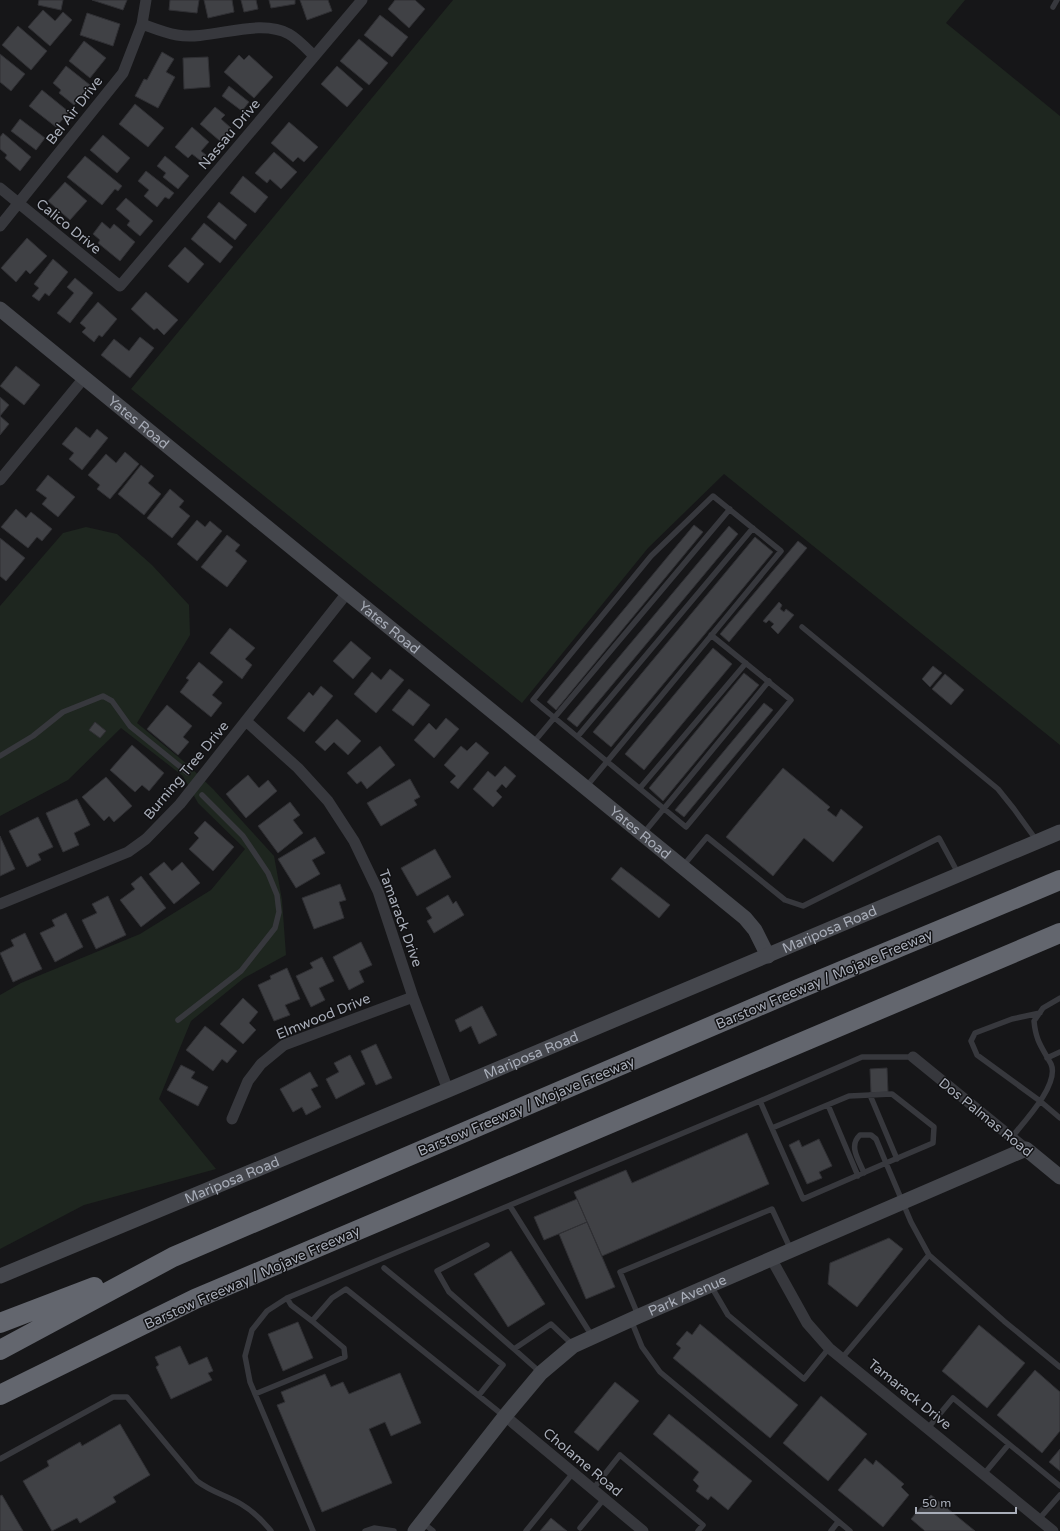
<svg xmlns="http://www.w3.org/2000/svg" width="1060" height="1531" font-family="'Varela Round',sans-serif">
  <rect width="100%" height="100%" fill="#161618"/>
  <!-- green -->
  <path fill="#1e261f" d="M453,0H965L946,23L1060,116V745L724,474L648,548L522,703L131,389Z
    M86,527L117,534L152,565L189,605L190,635L137,723L187,764L213,789L274,856L282,900L286,955L244,978L191,1021L159,1099L216,1169L84,1205L0,1249V995L21,983L140,934L211,890L245,849L198,803L183,776L121,728L68,780L0,816V606L63,533Z"/>
  <!-- building -->
  <path fill="#404145" stroke="#303034" d="M39,0H63L61,10L38,5Z
    M92,0H127L123,10Z
    M170,0H199L197,13L169,10Z
    M204,0H232L234,12L208,18Z
    M241,0H256L258,9L244,12Z
    M269,0H295V4L271,8Z
    M300,0H328L332,11L307,20Z
    M395,0H415L425,9L409,28L388,9Z
    M43,10L55,21L63,12L72,20L50,46L28,27Z
    M87,13L120,24L113,46L80,35Z
    M380,15L408,37L392,57L364,35Z
    M18,26L47,51L31,70L2,45Z
    M359,39L388,63L369,85L340,61Z
    M84,41L106,58L90,78L69,61Z
    M162,52L174,59L166,72L175,77L158,108L135,96L144,79L147,80Z
    M0,54L25,74L11,91L0,82Z
    M239,55L244,60L249,55L273,77L254,98L224,72Z
    M208,57L210,87L184,89L183,58Z
    M66,66L90,85L74,105L59,93L61,90L53,83Z
    M337,66L363,89L347,107L321,84Z
    M229,86L249,102L242,111L222,96Z
    M42,90L69,112L56,127L29,106Z
    M135,104L164,128L148,147L119,124Z
    M215,107L225,115L221,119L231,128L220,141L200,124Z
    M20,119L45,138L36,150L11,131Z
    M289,122L318,147L304,162L298,157L293,162L271,143Z
    M192,127L209,142L201,151L206,155L201,161L192,154L188,158L175,147Z
    M3,133L31,157L20,171L5,158L7,155L0,149V137Z
    M103,135L130,158L117,173L90,150Z
    M274,152L297,172L281,189L270,179L267,183L255,173Z
    M85,156L122,186L118,191L115,189L102,205L67,177Z
    M165,156L189,176L178,189L163,177L166,173L157,166Z
    M146,171L174,193L169,199L165,197L157,207L144,196L149,190L138,181Z
    M243,176L268,197L255,213L230,193Z
    M65,182L87,201L70,220L48,201Z
    M126,198L153,221L140,236L127,225L130,221L116,209Z
    M219,202L247,225L235,240L207,217Z
    M102,222L110,229L114,224L135,242L120,261L98,243L100,240L93,234Z
    M204,223L233,247L220,263L191,239Z
    M27,238L47,256L30,274L26,270L16,282L1,268Z
    M185,247L204,264L188,283L168,266Z
    M53,259L68,272L49,296L45,293L39,301L32,296L39,288L34,284Z
    M75,278L93,293L70,323L57,313L74,293L67,287Z
    M146,292L178,320L164,335L157,328L154,330L131,309Z
    M98,302L117,319L102,337L99,335L94,342L82,332L86,328L80,323Z
    M140,337L154,348L130,378L101,355L114,339L129,351Z
    M16,366L40,385L24,405L0,386Z
    M0,397L9,405L0,416L9,424L0,435Z
    M76,427L90,438L97,429L108,438L82,470L69,459L74,453L62,444Z
    M125,452L139,464L110,499L97,489L100,485L88,475L106,454L116,463Z
    M141,465L154,476L148,483L161,494L144,515L118,494Z
    M48,475L75,497L58,517L42,504L47,498L36,490Z
    M170,489L184,501L179,507L190,516L172,538L147,518Z
    M16,509L26,518L31,512L52,529L42,541L37,537L28,548L1,527Z
    M197,520L205,527L210,521L222,531L197,561L177,544Z
    M694,525L703,532L556,710L547,702Z
    M729,526L738,534L577,727L567,719Z
    M227,535L240,545L235,551L247,561L227,587L201,567Z
    M755,537L773,552L611,747L593,732Z
    M0,538L25,558L6,581L0,576Z
    M798,541L807,548L729,642L720,634Z
    M779,602L782,605L780,609L784,612L786,609L794,615L778,634L771,627L774,624L769,620L766,623L763,621Z
    M230,628L255,648L245,659L252,665L242,679L210,653Z
    M351,641L371,658L353,679L333,661Z
    M713,648L732,664L644,770L625,754Z
    M199,662L223,682L212,695L222,703L211,717L180,692L189,680L186,678Z
    M933,666L942,673L930,687L922,679Z
    M390,669L404,680L376,713L354,694L372,672L381,680Z
    M744,673L759,685L663,801L649,788Z
    M945,674L964,690L951,705L932,689Z
    M321,686L333,696L304,732L287,718L309,692L313,696Z
    M409,689L430,705L413,726L392,710Z
    M764,703L773,710L684,817L675,810Z
    M167,705L192,726L183,737L189,742L178,755L147,729Z
    M446,718L459,729L434,758L414,740L429,723L436,730Z
    M337,719L361,741L348,755L334,742L325,751L315,742Z
    M95,722L106,731L100,738L89,730Z
    M476,742L489,753L458,789L450,782L456,776L444,765L461,746L467,751Z
    M132,745L164,773L149,791L142,785L135,792L110,770Z
    M380,746L395,765L367,789L361,781L357,784L347,773Z
    M505,766L516,776L506,788L502,784L496,791L502,797L493,807L473,789L488,771L495,777Z
    M783,768L830,807L827,810L836,817L841,809L863,827L833,862L804,838L773,876L726,837Z
    M248,775L259,788L268,780L277,791L246,818L226,794Z
    M106,777L132,806L114,822L109,816L104,821L82,797Z
    M410,779L420,797L414,800L417,805L381,826L367,803Z
    M77,799L90,825L74,833L79,845L63,852L46,813Z
    M290,802L300,815L293,820L303,833L278,853L258,826Z
    M38,817L53,847L38,854L41,860L27,867L9,831Z
    M205,821L234,847L213,871L189,849L199,838L194,833Z
    M0,836L15,869L0,876Z
    M315,837L325,853L312,860L320,874L296,888L278,859Z
    M435,849L451,877L417,896L401,868Z
    M164,862L172,871L182,862L200,883L174,904L149,874Z
    M621,867L670,905L659,918L611,879Z
    M141,876L166,908L141,927L120,900L135,889L131,884Z
    M340,884L346,900L339,902L344,918L314,929L302,898Z
    M448,895L453,904L456,901L464,915L434,933L427,921L432,918L426,908Z
    M108,896L126,935L96,949L82,920L97,913L92,904Z
    M66,913L83,947L55,962L40,933L55,926L52,920Z
    M25,933L42,969L13,982L0,953L14,946L11,940Z
    M361,942L372,965L359,971L364,982L349,990L333,957Z
    M322,957L334,981L319,988L325,1000L311,1007L296,976L313,968L310,963Z
    M287,968L300,999L285,1005L290,1015L274,1021L258,985L271,979L270,976Z
    M243,998L258,1012L249,1023L256,1030L243,1044L220,1024Z
    M482,1006L497,1035L479,1044L471,1026L460,1032L455,1020Z
    M205,1026L237,1051L227,1063L222,1059L213,1071L186,1050Z
    M376,1044L392,1078L376,1085L361,1051Z
    M350,1055L365,1084L336,1099L326,1079L339,1072L334,1063Z
    M181,1065L195,1072L191,1078L208,1087L198,1106L167,1090Z
    M887,1068L888,1092L871,1093L870,1069Z
    M310,1072L318,1086L311,1089L321,1107L306,1115L302,1107L293,1112L280,1089Z
    M747,1133L769,1184L602,1256L574,1192L626,1170L632,1183Z
    M819,1139L832,1166L819,1172L822,1178L807,1184L789,1145L799,1140L802,1147Z
    M577,1199L587,1222L544,1240L534,1217Z
    M587,1222L615,1287L586,1299L559,1234Z
    M889,1238L903,1249L857,1307L828,1284L830,1263Z
    M511,1251L545,1304L508,1327L474,1274Z
    M298,1322L313,1358L283,1371L268,1334Z
    M700,1324L798,1405L770,1438L673,1358L681,1348L676,1344L687,1331L692,1335Z
    M979,1325L1025,1363L987,1408L942,1371Z
    M180,1346L189,1365L207,1357L213,1371L208,1373L212,1380L171,1399L156,1367L159,1365L155,1357Z
    M1035,1370L1060,1392V1431L1042,1453L997,1415Z
    M400,1373L421,1423L391,1436L385,1422L369,1429L392,1483L322,1512L277,1405L285,1402L281,1392L325,1374L331,1387L343,1382L349,1394Z
    M615,1382L639,1401L598,1451L574,1432Z
    M821,1396L867,1434L828,1481L783,1443Z
    M669,1414L752,1481L728,1510L711,1496L708,1500L696,1491L699,1486L693,1480L699,1472L653,1434Z
    M120,1424L150,1475L113,1497L116,1502L80,1523L77,1518L52,1531L23,1481L49,1466L47,1461L80,1442L82,1446Z
    M1060,1449V1471L1049,1462Z
    M865,1458L873,1465L876,1460L904,1484L901,1487L909,1495L883,1527L838,1490Z
    M2,1495L23,1531H0V1496Z
    M931,1495L975,1531H925L911,1519Z
    M551,1518L567,1531H540Z"/>
  <g fill="none" stroke-linecap="round" stroke-linejoin="round">
    <!-- lane -->
    <path stroke="#37383d" stroke-width="5.5" d="M1053,7L1057,0
      M802,627L998,789L1014,809L1037,841
      M578,736L753,528
      M533,743L730,509
      M0,756L33,736L63,712L103,696L112,701L130,726L188,773
      M586,787C651,708 716,630 781,551L713,496L651,556L533,700C584,742 635,785 686,827L791,700L711,635
      M640,788L746,663
      M643,834L769,681
      M683,866L707,837L785,900L803,906L939,838L958,873
      M1040,1013L1012,1019L975,1033L971,1041L977,1055L1040,1101L1060,1118
      M178,1020L241,971L275,928L279,912L277,895L268,873L243,836L202,795
      M913,1057H862L760,1101L803,1199L886,1163L911,1222L929,1255L1004,1321L1060,1367
      M1047,1058L1060,1052
      M870,1095L897,1159
      M828,1105L858,1176
      M772,1128L849,1096L892,1094L934,1127L933,1143L886,1163L876,1139L871,1135H860C848,1146 859,1160 864,1173
      M1011,1138C1024,1122 1060,1084 1051,1064C1042,1047 1036,1042 1034,1021L1043,1008L1060,998
      M510,1206L592,1336
      M487,1245L437,1271L449,1292L514,1349
      M384,1268L503,1365L479,1395
      M711,1286L728,1315L804,1379L829,1348
      M287,1298L291,1305L312,1321L332,1298L346,1289L504,1416
      M638,1315L620,1272L772,1209L791,1250
      M631,1320L642,1347L660,1372L850,1531
      M842,1358L929,1255
      M541,1373L514,1349L551,1324L573,1345
      M255,1394L345,1357L344,1348L312,1321
      M928,1428L953,1398L1060,1486
      M0,1459L113,1397H127L197,1481C213,1493 226,1495 241,1504C253,1511 262,1520 271,1531
      M984,1474L1009,1444
      M593,1489L620,1455L703,1525L698,1531
      M1039,1519L1060,1495
      M422,1522L433,1531
      M580,1528L604,1499
      M313,1531L250,1382L245,1356L252,1330L267,1311L287,1298L760,1101
      M365,1531L374,1528L394,1531
      M526,1531L573,1473
      M831,1531L838,1522"/>
    <!-- street -->
    <path stroke="#37383d" stroke-width="11" d="M142,24C153,28 165,33 177,35C211,41 258,17 289,34C298,39 307,49 314,56
      M0,188L120,286L362,0
      M0,226L123,73L142,24L146,0
      M0,480L84,378
      M246,721L298,768L328,801L354,841L378,891L413,997L448,1090
      M0,904L128,852L146,839L180,804L347,593
      M913,1057L1026,1149
      M232,1119L248,1081L261,1064L284,1045L413,997
      M772,1260L807,1323L829,1348L1053,1531
      M505,1416L643,1531"/>
    <!-- secondary -->
    <g stroke="#45474d" stroke-width="15">
      <path id="s1" d="M0,309L745,918L755,930L768,956"/>
      <path id="s2" d="M0,1276L448,1090L1060,832"/>
      <path id="s3" d="M415,1531L505,1416L541,1373L573,1346L639,1316L1026,1149L1060,1177"/>
    </g>
    <!-- highway -->
    <path stroke="#63666e" stroke-width="20" d="M0,1323L94,1287
      M0,1350L173,1257L796,990L1060,880
      M0,1395L195,1299L1060,933"/>
  </g>
  <g text-anchor="middle" stroke-width="3" stroke-linejoin="round" paint-order="stroke">
    <!-- street labels -->
    <g font-size="14" fill="#a8adb8" stroke="#111113">
      <text transform="translate(74 110) rotate(-52)" y="5">Bel Air Drive</text>
      <text transform="translate(229 134) rotate(-50)" y="5">Nassau Drive</text>
      <text transform="translate(69 226) rotate(39)" y="5">Calico Drive</text>
      <text dy="5" stroke="none"><textPath href="#s1" startOffset="179">Yates Road</textPath></text>
      <text dy="5" stroke="none"><textPath href="#s1" startOffset="503">Yates Road</textPath></text>
      <text transform="translate(186 770) rotate(-50)" y="5">Burning Tree Drive</text>
      <text dy="5" stroke="none"><textPath href="#s1" startOffset="827">Yates Road</textPath></text>
      <text transform="translate(401 918) rotate(70)" y="5">Tamarack Drive</text>
      <text dy="5" stroke="none"><textPath href="#s2" startOffset="899">Mariposa Road</textPath></text>
      <text transform="translate(824 979) rotate(-23)" y="5">Barstow Freeway / Mojave Freeway</text>
      <text transform="translate(323 1016) rotate(-22)" y="5">Elmwood Drive</text>
      <text dy="5" stroke="none"><textPath href="#s2" startOffset="575">Mariposa Road</textPath></text>
      <text transform="translate(526 1106) rotate(-23)" y="5">Barstow Freeway / Mojave Freeway</text>
      <text transform="translate(986 1117) rotate(39)" y="5">Dos Palmas Road</text>
      <text dy="5" stroke="none"><textPath href="#s2" startOffset="251">Mariposa Road</textPath></text>
      <text transform="translate(252 1277) rotate(-24)" y="5">Barstow Freeway / Mojave Freeway</text>
      <text dy="5" stroke="none"><textPath href="#s3" startOffset="369">Park Avenue</textPath></text>
      <text transform="translate(910 1394) rotate(39)" y="5">Tamarack Drive</text>
      <text transform="translate(583 1462) rotate(40)" y="5">Cholame Road</text>
    </g>
  </g>
  <!-- scale -->
  <path d="M916 1507v6h100v-6" fill="none" stroke="#a8adb8" stroke-width="2"/>
  <text x="922" y="1507" font-size="12" fill="#a8adb8" stroke="#111113" stroke-width="3" paint-order="stroke">50 m</text>
</svg>
